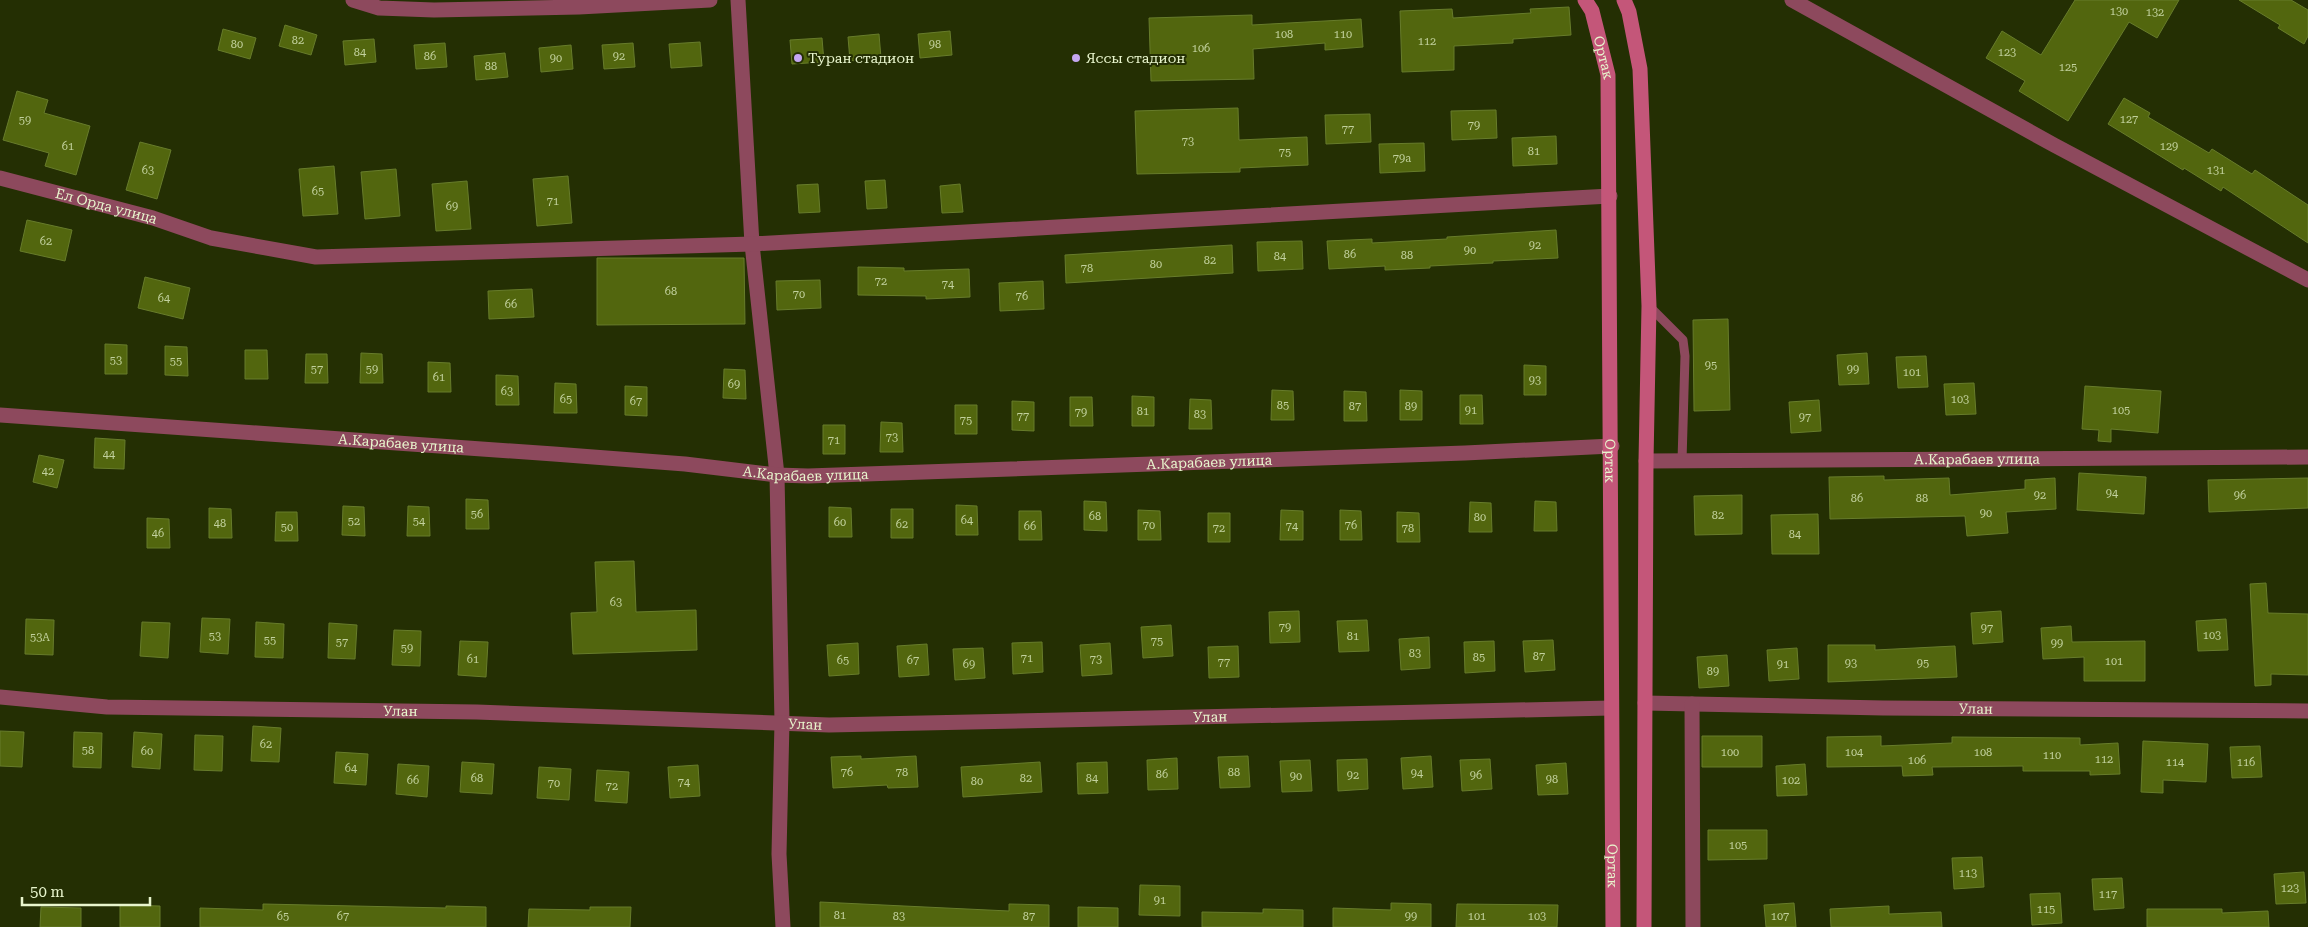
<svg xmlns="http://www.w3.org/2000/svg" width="2308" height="927" font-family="'Roboto Serif',serif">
  <rect width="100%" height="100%" fill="#242f03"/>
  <!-- building -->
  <path fill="#52660e" stroke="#677c2b" d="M2075,0H2179L2157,38L2129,22L2068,121L2019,91L2025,81L1986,58L2002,31L2041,55Z
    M2239,0H2291L2308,10V36L2304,44L2278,28L2280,25Z
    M1569,7L1571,35L1513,39V43L1454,46V70L1402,72L1400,11L1452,9L1453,18L1531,13L1530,9Z
    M1252,15V25L1361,19L1363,47L1325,50V43L1253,49L1254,79L1151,81L1149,18Z
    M285,25L317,35L311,55L279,46Z
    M223,29L256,38L250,59L218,50Z
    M950,31L952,55L920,58L918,34Z
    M879,34L881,58L850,61L848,37Z
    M822,38L824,62L792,64L790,40Z
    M374,39L376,62L345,65L343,41Z
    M700,42L702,66L671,68L669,44Z
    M445,43L447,67L416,69L414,45Z
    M633,43L635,67L604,69L602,45Z
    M571,45L573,69L541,72L539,48Z
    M505,53L508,77L476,80L474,56Z
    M17,91L48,100L44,113L90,126L76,175L45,166L49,153L3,140Z
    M2124,98L2150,113L2148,117L2209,153L2212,149L2252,174L2255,170L2308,205V243L2223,187L2221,191L2184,168L2183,170L2108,124Z
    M1238,108L1239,140L1307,137L1308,165L1240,168V172L1137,174L1135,111Z
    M1496,110L1497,138L1452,140L1451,111Z
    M1370,114L1371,142L1326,144L1325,115Z
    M1556,136L1557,164L1513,166L1512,138Z
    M140,142L171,150L157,199L126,190Z
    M1424,143L1425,171L1380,173L1379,144Z
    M334,166L338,214L303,216L299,169Z
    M396,169L400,216L365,219L361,172Z
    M568,176L572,223L537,226L533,179Z
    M885,180L887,208L867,209L865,181Z
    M467,181L471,229L436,231L432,184Z
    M818,184L820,212L799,213L797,185Z
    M960,184L963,212L942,213L940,186Z
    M27,220L72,230L65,261L20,251Z
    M1556,230L1558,258L1493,261V263L1430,266V268L1385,270V266L1329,269L1327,241L1372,239V243L1447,239V237Z
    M1302,241L1303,269L1258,271L1257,242Z
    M1232,245L1233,273L1066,283L1065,255Z
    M597,258H744L745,324L597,325Z
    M858,267L904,268V271L969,269L970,297L926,299V296L858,295Z
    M145,277L190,288L183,319L138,308Z
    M820,280L821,308L777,310L776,281Z
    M1043,281L1044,309L1000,311L999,283Z
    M532,289L534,317L489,319L488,291Z
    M1728,319L1730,410L1694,411L1693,320Z
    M105,344L127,345V374H105Z
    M165,346L187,347L188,376L165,375Z
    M245,350H267L268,379H245Z
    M361,353L382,354L383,383H360Z
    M1867,353L1869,384L1839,385L1837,355Z
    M306,354H327L328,383H305Z
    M1926,356L1928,387L1898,388L1896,357Z
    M428,362L450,363L451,392H428Z
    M1524,365L1546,366V395H1524Z
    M724,369L745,370L746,399L723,398Z
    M496,375L518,376L519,405H496Z
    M555,383L576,384L577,413H554Z
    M1974,383L1976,414L1946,415L1944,384Z
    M625,386L647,387V416L625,415Z
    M2085,386L2161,391L2158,433L2111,429V442L2098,441L2099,430L2082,429Z
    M1272,390L1293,391L1294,420H1271Z
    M1400,390L1422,391V420H1400Z
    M1344,391L1366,392L1367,421H1344Z
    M1460,395H1482L1483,424H1460Z
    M1132,396L1154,397V426H1132Z
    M1070,397H1092L1093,426H1070Z
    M1190,399L1211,400L1212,429H1189Z
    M1819,400L1821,431L1791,433L1789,402Z
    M1012,401L1034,402V431L1012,430Z
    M955,405H977V434H955Z
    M881,422L902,423L903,452H880Z
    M823,425H845V454H823Z
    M95,438L125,440L124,469L94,468Z
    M39,455L64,460L57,488L33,482Z
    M2079,473L2146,477L2144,514L2077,510Z
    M1884,476V480L1949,478L1950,495L2025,489V480L2055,478L2056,509L2006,512L2008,533L1967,536L1965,516L1830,519L1829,477Z
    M2308,478V508L2209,512L2208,480Z
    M1742,495V534L1695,535L1694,496Z
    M466,499L488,500L489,529H466Z
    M1084,501L1106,502L1107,531L1084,530Z
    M1535,501L1556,502L1557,531H1534Z
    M1470,502L1491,503L1492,532H1469Z
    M956,505L977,506L978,535H956Z
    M343,506L364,507L365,536L342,535Z
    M408,506L429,507L430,536H407Z
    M829,507L851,508L852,537H829Z
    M209,508L231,509L232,538H209Z
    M891,509H913V538H891Z
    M1138,510L1160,511L1161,540H1138Z
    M1281,510L1303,511V540H1280Z
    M1340,510L1361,511L1362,540H1340Z
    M1019,511H1041L1042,540H1019Z
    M276,512H297L298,541H275Z
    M1397,512L1419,513L1420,542H1397Z
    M1208,513H1230V542H1208Z
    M1818,514L1819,554H1772L1771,515Z
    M147,518L169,519L170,548H147Z
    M634,561L636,612L696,610L697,650L573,654L571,613L597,612L595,562Z
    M2266,583L2268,613L2308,614V675L2271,674V685L2255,686L2250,584Z
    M1299,611L1300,642L1270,643L1269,612Z
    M2001,611L2003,642L1973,644L1971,613Z
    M202,618L230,619L228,654L200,652Z
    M26,619L54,620L53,655L25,654Z
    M2226,619L2228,650L2198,651L2196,621Z
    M1367,620L1369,651L1339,652L1337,621Z
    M142,622L170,623L168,658L140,656Z
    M256,622L284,624L283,658L255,657Z
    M329,623L357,625L355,659L328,658Z
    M1171,625L1173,656L1143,658L1141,627Z
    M2071,626L2072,642L2145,641V681H2084V657L2043,659L2041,628Z
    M394,630L421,631L420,666L392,665Z
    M1429,637L1430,668L1401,670L1399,639Z
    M1553,640L1555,670L1525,672L1523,641Z
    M460,641L488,642L486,677L458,675Z
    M1494,641L1495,671L1465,673L1464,642Z
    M1042,642L1043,672L1013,674L1012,643Z
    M858,643L859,674L829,676L827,645Z
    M1110,643L1112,674L1082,676L1080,645Z
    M927,644L929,675L899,677L897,646Z
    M1828,645H1875V650L1955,646L1957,677L1828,682Z
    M1238,646L1239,677L1209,678L1208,647Z
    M983,648L985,678L955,680L953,649Z
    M1797,648L1799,679L1769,681L1767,650Z
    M1727,655L1729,686L1699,688L1697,657Z
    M253,726L281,728L279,762L251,761Z
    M0,731L24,732L22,767L0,766Z
    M74,732L102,733L101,768L73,767Z
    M134,732L162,734L160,769L132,767Z
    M195,735L223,736L222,771L194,770Z
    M1702,736H1762V767H1702Z
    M1881,736V746L1952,743V737L2080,738V745L2118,743L2120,774L2090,775V771H2023V766L1932,767L1933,775L1903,776L1902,766L1827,767V737Z
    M2143,741L2208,744L2206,782L2163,780V793L2141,792Z
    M2260,746L2262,777L2232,778L2230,747Z
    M336,752L368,754L366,785L334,783Z
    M861,756V759L916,756L918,787L888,788L887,785L833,788L831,757Z
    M1248,756L1250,787L1220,788L1218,757Z
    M1431,756L1433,787L1403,789L1401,758Z
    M1177,758L1178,789L1148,790L1147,760Z
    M1367,759L1368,789L1338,791L1337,760Z
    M1490,759L1492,789L1462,791L1460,760Z
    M1310,760L1312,791L1282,792L1280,761Z
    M462,762L494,764L492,794L460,792Z
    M1040,762L1042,792L963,797L961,767Z
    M1107,762L1108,793L1078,794L1077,763Z
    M1566,763L1568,794L1538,795L1536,765Z
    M398,764L429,766L427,797L396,794Z
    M1805,764L1807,795L1777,796L1776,766Z
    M698,765L700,796L670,798L668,767Z
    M539,767L571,769L569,800L537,798Z
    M597,770L629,772L627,803L595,801Z
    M1708,830H1767V859L1708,860Z
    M1982,857L1984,887L1954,889L1952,858Z
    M2304,872L2306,903L2276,904L2274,874Z
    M2122,878L2124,908L2094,910L2092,879Z
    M1140,885L1180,886V916L1139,915Z
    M2060,893L2062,923L2032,925L2030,894Z
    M820,902L1009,911V904L1049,905V927H820Z
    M1391,903L1431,904V927H1333V908L1391,910Z
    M1794,903L1796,927H1766L1764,905Z
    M263,904L446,908V906L486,907V927H200V908L263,910Z
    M1457,904L1558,905L1557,927H1456Z
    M120,905L160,906V927H120Z
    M1889,906V914L1941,912L1942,927H1831L1830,909Z
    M41,907L81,908V927H40Z
    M590,907H631L630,927H528L529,909L590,910Z
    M1078,907L1118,908V927H1078Z
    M1263,909L1303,910V927H1202V912L1263,913Z
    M2147,909H2222V913L2268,911L2269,927H2147Z"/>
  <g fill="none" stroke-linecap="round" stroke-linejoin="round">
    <!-- lane -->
    <path stroke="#8d495d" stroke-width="9" d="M1649,306L1683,340L1685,356L1682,461"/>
    <!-- street -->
    <g stroke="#8d495d" stroke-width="15">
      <path d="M353,0L379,8L434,10L579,7L710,0"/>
      <path d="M738,0L752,244L777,475L782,722L779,854L783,927"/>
      <path d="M1792,0L2054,145L2308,280"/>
      <path id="s1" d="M0,178L153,218L211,238L316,257L752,244L1610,196"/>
      <path id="s2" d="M0,415L554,454L685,464L777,475L808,476L1465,453L1612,446"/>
      <path id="s3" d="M1646,461L2308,457"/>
      <path id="s4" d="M0,697L107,707L477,712L829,725L1611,708"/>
      <path id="s5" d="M1645,703L1883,708L2308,711"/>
      <path d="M1692,704L1693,927"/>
    </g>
    <!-- secondary -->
    <g stroke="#c45679" stroke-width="15">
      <path id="s6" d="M1585,0L1592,11L1608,75L1613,927"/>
      <path d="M1624,0L1629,12L1640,69L1649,306L1646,461L1644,927"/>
    </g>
  </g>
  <!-- markers -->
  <g fill="#c5a7f1" stroke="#242f03" stroke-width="2">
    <circle cx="798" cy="58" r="5"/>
    <circle cx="1076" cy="58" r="5"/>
  </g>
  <g text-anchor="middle" stroke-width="4" stroke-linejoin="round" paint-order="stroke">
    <!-- number labels -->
    <g font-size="11" fill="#c2d19d">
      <text x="2119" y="15">130</text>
      <text x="2155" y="16">132</text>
      <text x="1284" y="38">108</text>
      <text x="1343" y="38">110</text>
      <text x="298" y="44">82</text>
      <text x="1427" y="45">112</text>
      <text x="237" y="48">80</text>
      <text x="935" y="48">98</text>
      <text x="1201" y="52">106</text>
      <text x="360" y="56">84</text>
      <text x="2007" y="56">123</text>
      <text x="430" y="60">86</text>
      <text x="619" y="60">92</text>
      <text x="556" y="62">90</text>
      <text x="491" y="70">88</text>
      <text x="2068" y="71">125</text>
      <text x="2129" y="123">127</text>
      <text x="25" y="124">59</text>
      <text x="1474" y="129">79</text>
      <text x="1348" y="133">77</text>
      <text x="1188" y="145">73</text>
      <text x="68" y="150">61</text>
      <text x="2169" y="150">129</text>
      <text x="1534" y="155">81</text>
      <text x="1285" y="156">75</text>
      <text x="1402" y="162">79а</text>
      <text x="148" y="174">63</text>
      <text x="2216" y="174">131</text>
      <text x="318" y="195">65</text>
      <text x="553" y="205">71</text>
      <text x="452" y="210">69</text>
      <text x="46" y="245">62</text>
      <text x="1535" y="249">92</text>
      <text x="1470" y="254">90</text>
      <text x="1350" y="258">86</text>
      <text x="1407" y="259">88</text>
      <text x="1280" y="260">84</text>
      <text x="1210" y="264">82</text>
      <text x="1156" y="268">80</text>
      <text x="1087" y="272">78</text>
      <text x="881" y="285">72</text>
      <text x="948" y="288">74</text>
      <text x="671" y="295">68</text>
      <text x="799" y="298">70</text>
      <text x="1022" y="300">76</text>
      <text x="164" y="302">64</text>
      <text x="511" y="308">66</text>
      <text x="116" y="364">53</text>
      <text x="176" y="365">55</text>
      <text x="1711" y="369">95</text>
      <text x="317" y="373">57</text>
      <text x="372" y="373">59</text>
      <text x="1853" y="373">99</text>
      <text x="1912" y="376">101</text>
      <text x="439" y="381">61</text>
      <text x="1535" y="384">93</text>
      <text x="734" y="388">69</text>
      <text x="507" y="395">63</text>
      <text x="566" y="403">65</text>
      <text x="1960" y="403">103</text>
      <text x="636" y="405">67</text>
      <text x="1283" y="409">85</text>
      <text x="1355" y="410">87</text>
      <text x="1411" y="410">89</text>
      <text x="1471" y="414">91</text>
      <text x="2121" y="414">105</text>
      <text x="1143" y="415">81</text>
      <text x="1081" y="416">79</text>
      <text x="1200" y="418">83</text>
      <text x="1023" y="420">77</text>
      <text x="1805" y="421">97</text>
      <text x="966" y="424">75</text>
      <text x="892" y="441">73</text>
      <text x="834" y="444">71</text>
      <text x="109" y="458">44</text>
      <text x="48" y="475">42</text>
      <text x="2112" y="497">94</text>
      <text x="2040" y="499">92</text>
      <text x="2240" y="499">96</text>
      <text x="1857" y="502">86</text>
      <text x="1922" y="502">88</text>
      <text x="1986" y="517">90</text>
      <text x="477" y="518">56</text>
      <text x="1718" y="519">82</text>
      <text x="1095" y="520">68</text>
      <text x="1480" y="521">80</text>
      <text x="967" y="524">64</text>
      <text x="354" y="525">52</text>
      <text x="419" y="525">54</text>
      <text x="840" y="526">60</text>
      <text x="220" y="527">48</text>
      <text x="902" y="528">62</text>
      <text x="1149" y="529">70</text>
      <text x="1351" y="529">76</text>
      <text x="1030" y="530">66</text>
      <text x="1292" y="530">74</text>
      <text x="287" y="531">50</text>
      <text x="1219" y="532">72</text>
      <text x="1408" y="532">78</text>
      <text x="158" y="537">46</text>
      <text x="1795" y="538">84</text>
      <text x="616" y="606">63</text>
      <text x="1285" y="631">79</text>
      <text x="1987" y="632">97</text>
      <text x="2212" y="639">103</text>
      <text x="215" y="640">53</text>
      <text x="1353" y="640">81</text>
      <text x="40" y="641">53А</text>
      <text x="270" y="644">55</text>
      <text x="1157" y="645">75</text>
      <text x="342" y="646">57</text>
      <text x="2057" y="647">99</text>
      <text x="407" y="652">59</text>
      <text x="1415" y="657">83</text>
      <text x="1539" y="660">87</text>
      <text x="1479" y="661">85</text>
      <text x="1027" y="662">71</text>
      <text x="473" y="663">61</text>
      <text x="1096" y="663">73</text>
      <text x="843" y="664">65</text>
      <text x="913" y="664">67</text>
      <text x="2114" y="665">101</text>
      <text x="1224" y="666">77</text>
      <text x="1851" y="667">93</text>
      <text x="1923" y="667">95</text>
      <text x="969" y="668">69</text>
      <text x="1783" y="668">91</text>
      <text x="1713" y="675">89</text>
      <text x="266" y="748">62</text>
      <text x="88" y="754">58</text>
      <text x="147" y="755">60</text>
      <text x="1730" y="756">100</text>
      <text x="1854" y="756">104</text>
      <text x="1983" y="756">108</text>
      <text x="2052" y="759">110</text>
      <text x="2104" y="763">112</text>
      <text x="1917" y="764">106</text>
      <text x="2175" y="766">114</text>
      <text x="2246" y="766">116</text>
      <text x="351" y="772">64</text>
      <text x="847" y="776">76</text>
      <text x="902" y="776">78</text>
      <text x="1234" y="776">88</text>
      <text x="1417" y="777">94</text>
      <text x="1162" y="778">86</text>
      <text x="1353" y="779">92</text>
      <text x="1476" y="779">96</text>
      <text x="1296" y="780">90</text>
      <text x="477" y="782">68</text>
      <text x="1026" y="782">82</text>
      <text x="1092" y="782">84</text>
      <text x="1552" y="783">98</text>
      <text x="413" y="784">66</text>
      <text x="1791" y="784">102</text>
      <text x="977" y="785">80</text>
      <text x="684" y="786">74</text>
      <text x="554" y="787">70</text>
      <text x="612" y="790">72</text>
      <text x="1738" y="849">105</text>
      <text x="1968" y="877">113</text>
      <text x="2290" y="892">123</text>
      <text x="2108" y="898">117</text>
      <text x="1160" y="904">91</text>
      <text x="2046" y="913">115</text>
      <text x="840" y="919">81</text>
      <text x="283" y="920">65</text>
      <text x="343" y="920">67</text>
      <text x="899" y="920">83</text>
      <text x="1029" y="920">87</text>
      <text x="1411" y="920">99</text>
      <text x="1477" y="920">101</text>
      <text x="1537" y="920">103</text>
      <text x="1780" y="920">107</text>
    </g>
    <!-- street labels -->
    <g font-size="14" fill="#e8f5cd" stroke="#242f03">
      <text dy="5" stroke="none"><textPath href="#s6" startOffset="61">Ортак</textPath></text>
      <text dy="5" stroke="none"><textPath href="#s1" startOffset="110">Ел Орда улица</textPath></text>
      <text dy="5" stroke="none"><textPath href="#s2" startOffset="402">А.Карабаев улица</textPath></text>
      <text dy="5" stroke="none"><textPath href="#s3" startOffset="331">А.Карабаев улица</textPath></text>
      <text dy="5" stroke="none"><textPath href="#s2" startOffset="1212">А.Карабаев улица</textPath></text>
      <text dy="5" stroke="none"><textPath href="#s6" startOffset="465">Ортак</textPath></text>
      <text dy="5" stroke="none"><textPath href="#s2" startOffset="808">А.Карабаев улица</textPath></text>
      <text dy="5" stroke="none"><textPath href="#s5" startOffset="331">Улан</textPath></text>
      <text dy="5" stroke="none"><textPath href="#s4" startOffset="401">Улан</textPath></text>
      <text dy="5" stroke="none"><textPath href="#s4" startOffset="1211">Улан</textPath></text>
      <text dy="5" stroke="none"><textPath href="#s4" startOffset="806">Улан</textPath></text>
      <text dy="5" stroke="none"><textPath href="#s6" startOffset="870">Ортак</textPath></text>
    </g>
    <!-- poi labels -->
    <g font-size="14" fill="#e8f5cd" stroke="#242f03" text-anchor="start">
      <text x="808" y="63">Туран стадион</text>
      <text x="1086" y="63">Яссы стадион</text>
    </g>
  </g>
  <!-- scale -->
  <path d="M22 897v8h128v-8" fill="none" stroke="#e8f5cd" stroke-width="2.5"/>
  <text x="30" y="897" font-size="15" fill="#e8f5cd" stroke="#242f03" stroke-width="4" paint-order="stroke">50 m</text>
</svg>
